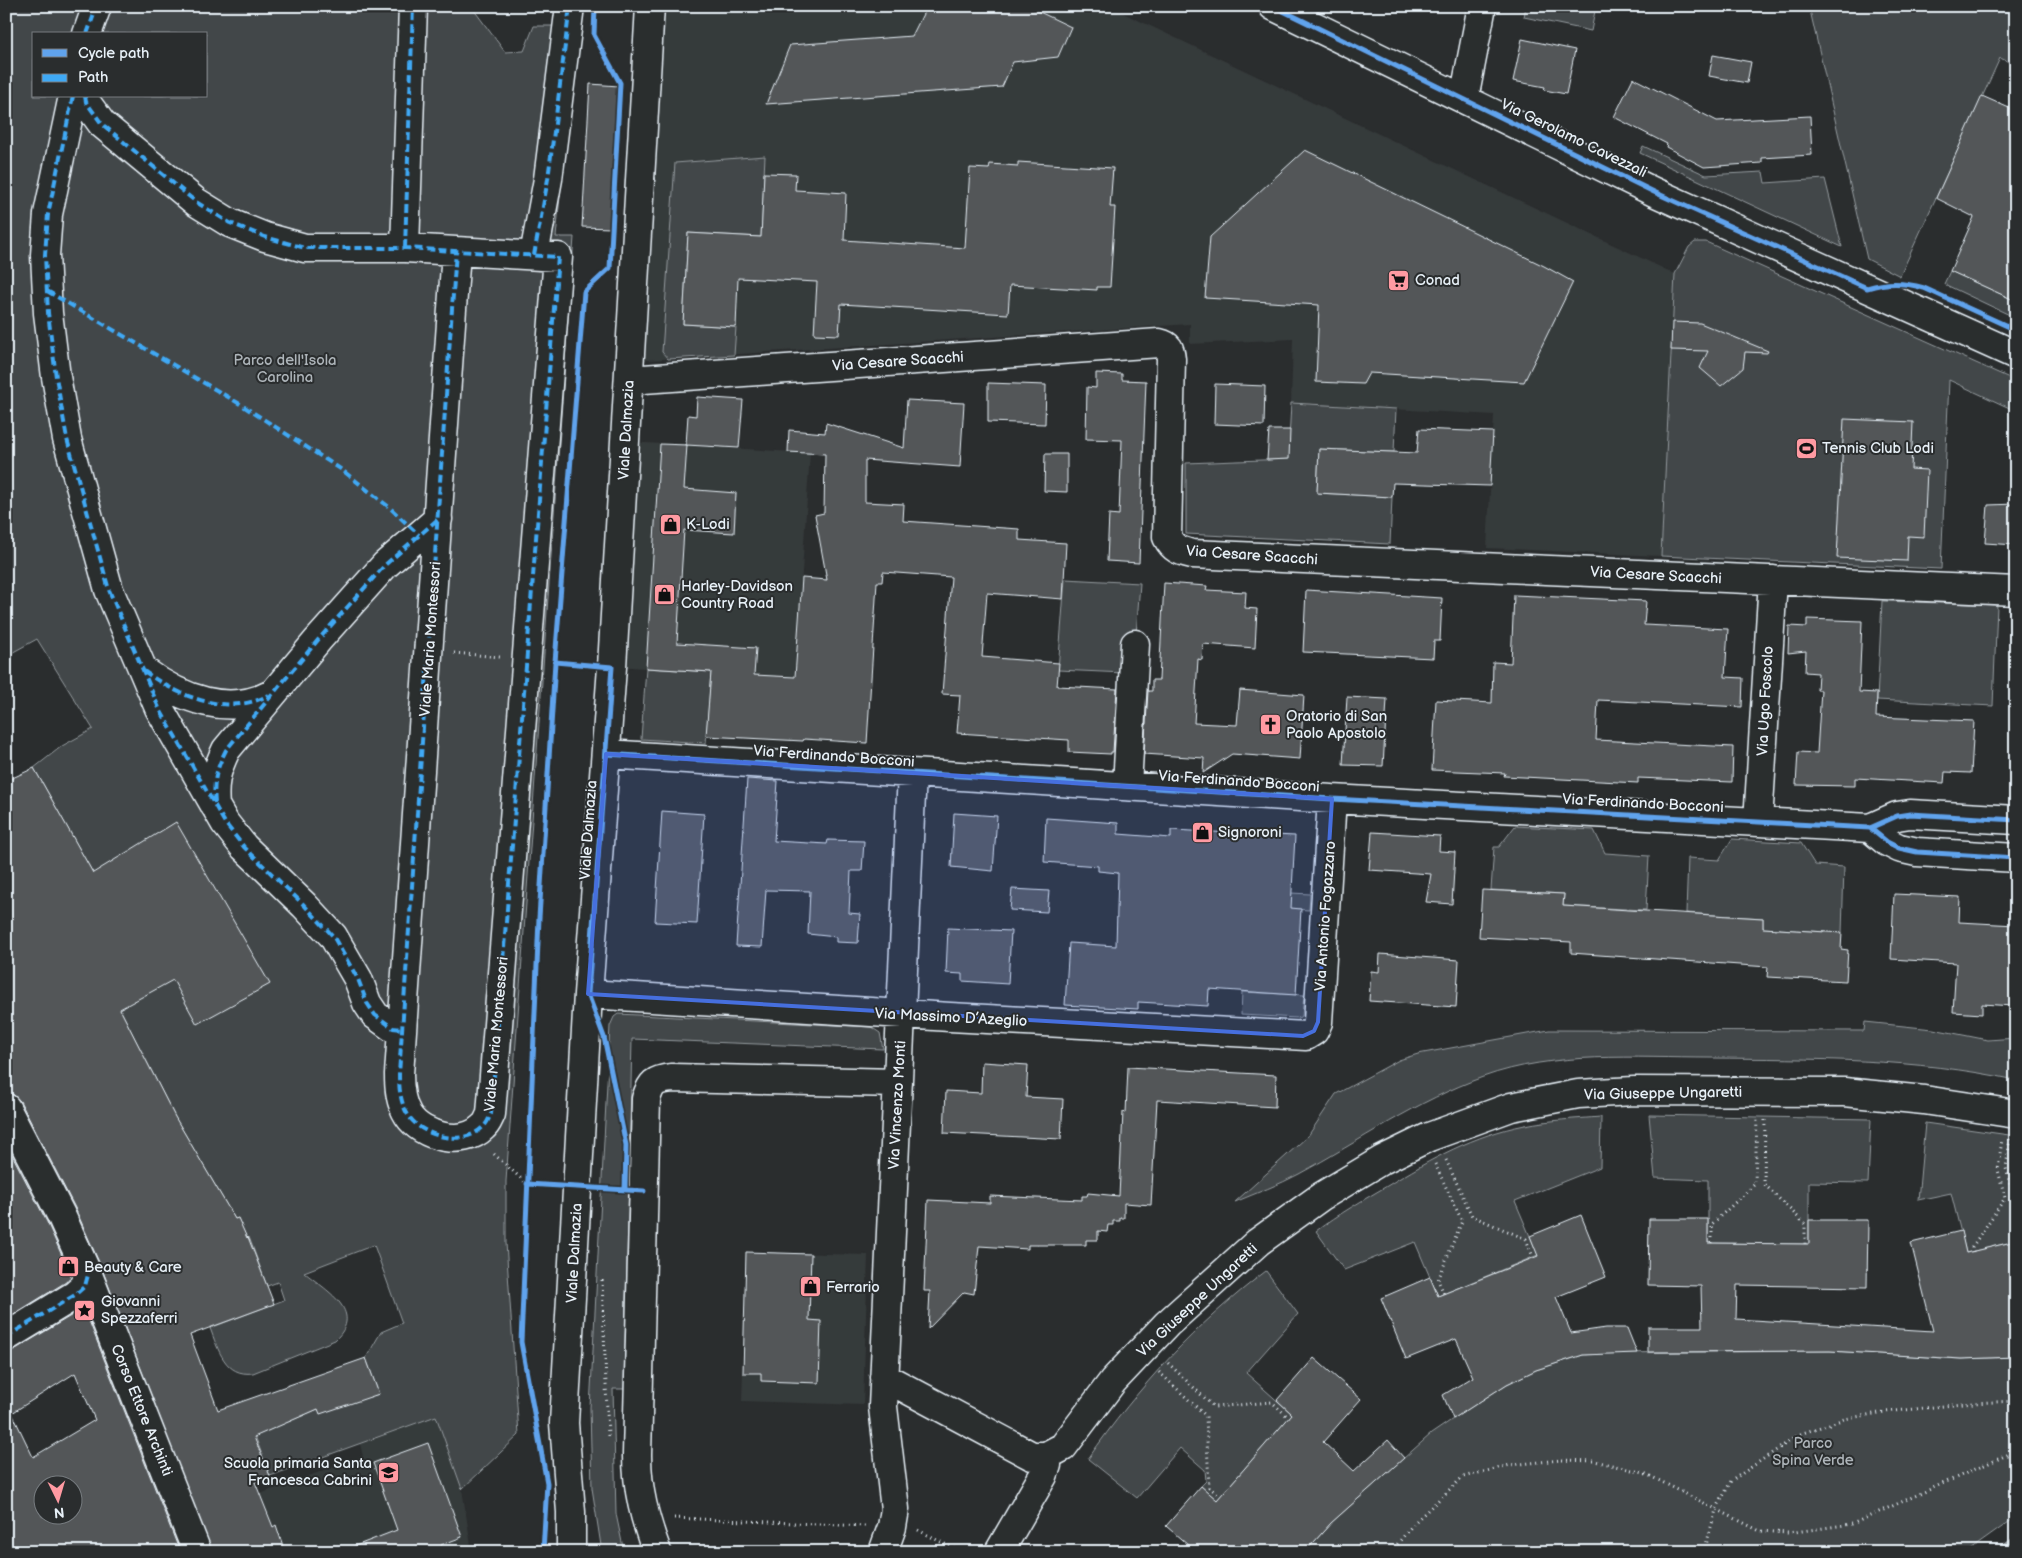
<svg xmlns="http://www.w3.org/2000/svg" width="2022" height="1558" font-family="'Balsamiq Sans',sans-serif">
  <rect width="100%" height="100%" fill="#2a2d2e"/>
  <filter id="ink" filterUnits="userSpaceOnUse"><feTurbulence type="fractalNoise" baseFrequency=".02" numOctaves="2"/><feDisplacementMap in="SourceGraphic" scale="10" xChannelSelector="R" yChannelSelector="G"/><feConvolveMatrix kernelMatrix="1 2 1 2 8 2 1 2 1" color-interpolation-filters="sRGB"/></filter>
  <g filter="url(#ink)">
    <!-- built -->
    <path fill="#363a3b" d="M653,6H1108L1675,274L1661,556L1487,548L1494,415L1291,403L1293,339L1190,344V324L633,361Z
      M629,442L810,453L795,677L614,666Z
      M747,1252L868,1255L863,1405L742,1401Z
      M436,1416L462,1489L472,1552H217L260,1494L363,1456L360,1444Z"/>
    <!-- green -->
    <path fill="#424648" stroke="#959ca0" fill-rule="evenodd" d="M6,6H471L505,52L524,51L534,26H553L551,83L571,86L556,237H574L506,1181V1243L519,1435L462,1489L436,1416L270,1476L255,1436L318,1409L379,1394L366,1358L381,1332L402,1323L374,1245L304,1272C325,1290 366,1311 335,1340L253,1373C225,1377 218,1349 210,1328L284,1300L278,1282L267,1286L249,1237L247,1239L238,1218L235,1219L175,1117L120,1009L93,873L34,768L62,746L93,729L37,639L6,656ZM34,34H206V96H34Z
      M1526,6H1596L1591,31L1524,17Z
      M1809,6H2016V65L2000,58L1900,276L1867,259Z
      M1643,146L1706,175L1763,172L1765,183L1825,179L1842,247L1640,153Z
      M765,156L761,237L688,233L683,324L736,327L734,355L668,359L662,352L675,163Z
      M1695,242H1706L2016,381V411L1949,380L1941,569L1661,556L1675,274L1689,247Z
      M1950,271L2016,301V318L1944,284Z
      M1291,403L1396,409L1394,452L1319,449L1317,493L1392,497L1390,544L1186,534V463L1288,459Z
      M1065,579L1140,583L1136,635L1125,673L1058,670Z
      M1882,601L1997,605L1993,706L1877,700Z
      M646,668L711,672L706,743L641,739Z
      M1515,826L1594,830L1605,853L1649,856L1646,910L1563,906L1564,894L1491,890L1494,847H1499Z
      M1732,839L1801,843L1815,865L1844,867L1842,933L1763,928V918L1686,913L1688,858L1719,860Z
      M1214,889L1310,894L1309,910L1213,904Z
      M1242,992L1304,995L1302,1016L1298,1018L1241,1015Z
      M618,1014L871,1027L880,1033L883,1049L632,1039L624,1389H613L616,1514L624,1552H602L592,1488L590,1408L610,1026L614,1017Z
      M1865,1022L1933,1029L1988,1040L2016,1038V1080C1913,1058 1815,1059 1710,1058C1635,1058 1555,1051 1483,1077C1418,1100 1360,1141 1299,1174C1279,1185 1256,1193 1235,1202L1308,1136L1336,1094L1399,1060L1418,1054L1549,1030L1864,1031Z
      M1649,1115L1871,1119L1868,1183L1809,1182V1244L1708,1243V1180L1655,1178Z
      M1601,1117L1600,1167L1515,1201L1538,1255L1438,1296L1415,1242L1344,1270L1316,1231C1339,1214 1363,1200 1387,1186C1431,1159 1474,1135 1525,1125C1550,1120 1575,1119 1601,1117Z
      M1925,1123L2016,1136V1241L1966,1253L1951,1193L1918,1200Z
      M1266,1271L1298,1314L1246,1373L1292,1414L1217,1500L1201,1486L1206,1481L1205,1470L1180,1448L1137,1498L1088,1459C1138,1387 1196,1324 1266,1271Z
      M1830,1351L1961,1359L2016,1357V1517L1967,1552H1305L1331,1523L1431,1434L1453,1419L1507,1384L1536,1370L1583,1355L1607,1353Z"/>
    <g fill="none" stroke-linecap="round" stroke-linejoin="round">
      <!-- stream -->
      <path stroke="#989fa3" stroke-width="9" d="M2001,1552L2016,1541"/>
    </g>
    <!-- building -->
    <path fill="#535759" stroke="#e8f1f8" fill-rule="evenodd" d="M927,6H1027L1071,27L1058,57L1013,62L1002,87L766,104L790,45L912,36Z
      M1522,39L1575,50L1566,94L1544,90L1545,87L1513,81Z
      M1713,55L1751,62L1747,83L1709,76Z
      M1633,78L1717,121L1810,116L1812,155L1762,158V163L1704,167L1666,147L1667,144L1614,117Z
      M590,84L619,86L611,228L582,227Z
      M1982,96L2016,111V301L1950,271L1974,217L1936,198Z
      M1305,150L1544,266L1573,282L1524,382L1369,373L1363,384L1316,382L1319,305L1205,298L1210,237Z
      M1018,162L1113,168L1110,207H1115L1110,287H1097V290L1010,285L1008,314L841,304L839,335L814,334L817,282L738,278L736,327L683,324L688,233L761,237L764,173L796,174L795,190L846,193L844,240L965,248L970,168L989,169L990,164L1018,166Z
      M1672,322L1700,323L1768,351L1767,353L1745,352L1743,368L1721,386L1700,368L1708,351L1671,350Z
      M1096,373L1122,374V380L1146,381L1139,563L1107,561L1109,514L1119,515L1122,440L1086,439L1087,387L1096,388Z
      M988,383L1046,385L1045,424L988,422Z
      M1215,384L1265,386L1264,426L1214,424Z
      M697,397L743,400L739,448L686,445L688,415L696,416Z
      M907,400L964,403L960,467L865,460V502L904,504L903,521L1019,529V540L1066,543L1063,599L987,593L982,657L1059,663L1057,686L1117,689L1113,752H1111V754L1069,752V740L957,733L960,695L942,694L951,577L883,572L882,582H877L867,743L804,739L803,741L706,736L711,672L646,668L660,444L687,445L684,489L736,493L734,533L684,530L677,643L756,648L754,675L795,677L802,578L827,580L815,515L824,513L825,454L788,452L789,430L825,433L826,423L904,448Z
      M1844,419L1913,422L1911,469L1927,470L1924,537L1908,536L1907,561L1837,558Z
      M1419,429L1493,432L1490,486L1393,483L1392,497L1317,493L1319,449L1417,453Z
      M1269,430H1290L1289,459L1267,460Z
      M1045,454H1067V492L1044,491Z
      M2016,504V545L1985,543L1988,505Z
      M1164,583L1207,586L1206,590L1246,592L1245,608L1257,609L1255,648L1203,644L1202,660L1198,659L1194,723L1237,725L1240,690L1304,695L1300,759L1232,754L1203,773L1204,758L1144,754L1148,691H1152V680H1159Z
      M1306,590L1442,598L1440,641H1434L1433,658L1303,652Z
      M1514,595L1646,601L1644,625L1728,629L1725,677L1743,678L1742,707L1598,700L1596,740L1733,747L1732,782L1638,778V783L1504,776L1505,773L1432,770L1436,700L1492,703L1493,662L1511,663Z
      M1807,619L1862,621L1859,692L1877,693L1876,717L1974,721L1971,773L1945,772L1944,783L1855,778V786L1796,785L1798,752L1817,753L1821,690H1817L1818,673L1805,672L1806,651L1788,653L1789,626L1807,627Z
      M1347,697L1387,699L1383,766L1343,765Z
      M34,768L93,873L176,822L270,984L197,1024L173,980L120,1009L175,1117L235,1219L238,1218L247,1238L248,1237L274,1304L190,1335L218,1410L366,1358L379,1394L320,1414L318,1409L254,1437L270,1476L255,1482L273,1527L276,1525L285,1552H212L102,1269L75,1208L20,1101L14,1095L6,1092V781Z
      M747,779L778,781L774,841L827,844L828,840L864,841L862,871H851L849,913L860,914L858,943L836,942V937L808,934L810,891L766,890L762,947L736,946Z
      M662,811L704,814L697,924L655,922Z
      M954,813L997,816L993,871L951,867Z
      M1046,818L1118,823V834L1171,838V830L1295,836L1291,908L1301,909L1296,995L1209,989L1208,1006L1138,1002V1009L1065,1005L1069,943L1116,946L1118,873L1098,871V866L1044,862Z
      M1372,832L1440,836L1439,851L1455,852L1452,904L1426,902L1431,874L1369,870Z
      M1012,889L1049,891L1047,912L1010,910Z
      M1482,890L1564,894L1563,906L1763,918V928L1842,933L1841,949L1848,950L1846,981L1767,977L1768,967L1571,953V942L1479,937Z
      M1894,894L1960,897L1959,922L2016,925L2013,1006L1982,1004V1014L1953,1012L1956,963L1891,959Z
      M948,928L1011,931L1008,984L962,981V974L946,973Z
      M1380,954L1459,960L1456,1007L1369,1001L1371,971L1379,972Z
      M982,1062L1028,1065L1026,1097L1063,1099L1061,1139L944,1133L946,1091L981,1093Z
      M1128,1067L1276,1075L1275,1107L1157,1100L1151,1205L1124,1203V1218H1120V1221H1113V1225H1108L1107,1232L1098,1231V1240H1086V1245H1028V1249L979,1246L974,1294L964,1292L928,1329L930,1291H924L928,1200L990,1203V1196L1082,1200V1196H1087L1088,1193L1119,1196L1123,1112L1126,1113Z
      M6,1143L47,1222L71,1276L66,1282L6,1319Z
      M1581,1215L1606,1277L1556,1297L1571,1333L1606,1328H1627L1637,1353L1583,1355L1536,1370L1507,1384L1453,1419L1443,1395L1473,1377L1456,1339L1406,1359L1381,1298L1430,1277L1438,1296L1538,1256L1530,1236Z
      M1649,1219H1708V1243L1809,1244V1220H1868L1867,1287L1737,1285L1736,1319L1933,1331L1911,1243L1961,1231L1966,1253L2016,1241V1357L1961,1359L1830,1351L1648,1352V1327H1702L1701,1286L1648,1285Z
      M746,1252L811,1254L809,1320L821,1321L819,1383L761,1381V1373H743Z
      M84,1308L180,1552H6V1353L14,1350ZM75,1373L95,1420L33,1457L12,1413ZM42,1486H72V1516H42Z
      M1314,1358L1361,1399L1323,1442L1354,1471L1388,1440L1404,1458L1331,1523L1305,1552H1196L1166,1526L1201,1486L1217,1500L1292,1414L1277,1400Z
      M428,1443L462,1537L441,1545L443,1552H346L345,1550L397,1530L373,1463Z"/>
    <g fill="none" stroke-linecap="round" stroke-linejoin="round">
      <defs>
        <path id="minor" d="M1273,6L1654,192L2016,355
          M87,34L97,6
          M73,96L48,214L45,255L48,313L56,377L67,439L109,590L159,708L225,823L244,847L304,905L333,936L358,979L367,1003L375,1015L393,1028L402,1029
          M85,96L86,102L102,124L196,202L230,223L265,237L305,248H405L558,257L491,1114C489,1118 487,1124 483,1127C463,1147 422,1137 408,1115C400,1102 399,1088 399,1074L456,251
          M1464,99L1482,6
          M405,248L413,6
          M534,255L548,179L570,6
          M629,380L1159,343C1169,345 1170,349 1171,359L1167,537C1173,549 1180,551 1192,554L2016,591
          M144,671C181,699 229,717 272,694
          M606,754L1332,799L1870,828L1897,816L1910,814L2016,820
          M1127,786L1135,644
          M215,806C213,783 216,771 226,750L318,640L385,565L438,519
          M1758,822L1773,580
          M1870,828L1887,842L1899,848L1917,852L2016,858
          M588,994L950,1017L1306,1036L1314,1031L1318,1022L1332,799
          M6,1108L61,1215L88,1275L197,1552
          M6,1337L75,1295L85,1286L88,1275
          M884,1377L1032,1456H1046L1063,1447L1113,1381L1167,1324L1258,1242L1322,1196L1382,1160L1429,1137L1511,1107L1578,1094L1634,1091L1844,1092L1924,1100L2016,1114
          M571,1552V1512L564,1423L588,994L612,667L650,6
          M657,1552C645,1520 637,1490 637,1455L646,1099C651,1083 654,1080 672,1078L898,1083
          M883,1552L892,1527L895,1509L883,1407L912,773
          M999,1552L1043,1476L1047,1465L1046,1456"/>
      </defs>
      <!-- minor casing -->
      <use href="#minor" stroke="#e8f1f8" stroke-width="31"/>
      <!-- path -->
      <path stroke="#e8f1f8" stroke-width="3" stroke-dasharray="1 4" stroke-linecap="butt" d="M454,653L500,657
        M1765,1120L1764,1184L1805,1224V1244
        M2010,1139L2006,1168L2013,1196L2016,1198
        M494,1154L527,1184
        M1446,1160L1472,1216L1526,1239L1533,1257
        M1435,1164L1462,1221L1438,1280L1444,1294
        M1712,1243V1224L1755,1184L1757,1119
        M1973,1252L1972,1247L2005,1198L1998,1170L2002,1139
        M602,1280L608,1436
        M1168,1363L1214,1407L1272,1402L1289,1418
        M1159,1372L1206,1416L1209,1487L1220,1496
        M674,1518L865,1526
        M918,1530L960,1552
        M1391,1552L1415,1522L1463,1477L1510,1465L1561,1460L1595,1461L1644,1473L1760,1531L1788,1533L1852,1524L2016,1451
        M1704,1552L1716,1510L1731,1481L1800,1434L1844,1419L1885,1412L1973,1403L2016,1401"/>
      <!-- minor -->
      <use href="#minor" stroke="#2a2d2e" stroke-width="28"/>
      <!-- quiet -->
      <path stroke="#3fa9f5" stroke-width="4" stroke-dasharray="8 4" stroke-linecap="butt" d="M87,34L97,6
        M73,96L48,214L45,255L48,313L56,377L67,439L109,590L159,708L225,823L244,847L304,905L333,936L358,979L367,1003L375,1015L393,1028L402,1029
        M85,96L86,102L102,124L196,202L230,223L265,237L305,248H405L558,257L491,1114C489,1118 487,1124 483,1127C463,1147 422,1137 408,1115C400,1102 399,1088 399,1074L456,251
        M405,248L413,6
        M534,255L548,179L570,6
        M47,291L240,404L342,470L389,507L419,535
        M144,671C179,697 228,717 269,695
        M215,803C213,781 216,770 226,750L318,640L385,565L438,519
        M6,1337L75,1295L85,1286L88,1275"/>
      <defs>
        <path id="cycleway" d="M1273,6L1654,192L1867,288C1887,282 1903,282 1924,288L2016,330
          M555,662L612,667L588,994L604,1037L626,1145L625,1189
          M606,754L1332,799L1870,828L1897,816L1910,814L2016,820
          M1870,828L1887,842L1899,848L1917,852L2016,858
          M527,1184L644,1191
          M543,1552L547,1483L521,1342L539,918L555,662L584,292L610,268L620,83L594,35L595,6"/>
      </defs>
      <!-- cycleway casing -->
      <use href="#cycleway" stroke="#2a2d2e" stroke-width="8"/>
      <!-- cycleway -->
      <use href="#cycleway" stroke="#60a3ed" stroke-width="5"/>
    </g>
  </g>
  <!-- marked area -->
  <path fill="#466fde" fill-opacity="0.2" stroke="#466fde" stroke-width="4" stroke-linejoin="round" d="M606,754L1332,799L1318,1022L1314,1031L1303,1036L588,994Z"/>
  <!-- icons -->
  <defs>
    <symbol id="supermarket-square" viewBox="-11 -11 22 22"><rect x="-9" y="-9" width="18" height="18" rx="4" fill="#ff9aa2" stroke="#2a2d2e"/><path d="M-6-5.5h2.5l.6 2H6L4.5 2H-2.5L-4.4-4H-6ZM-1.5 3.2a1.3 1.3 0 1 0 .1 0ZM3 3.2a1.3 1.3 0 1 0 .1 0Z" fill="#111"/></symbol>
    <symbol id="stadium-square" viewBox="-11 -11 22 22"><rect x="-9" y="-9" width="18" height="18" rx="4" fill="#ff9aa2" stroke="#2a2d2e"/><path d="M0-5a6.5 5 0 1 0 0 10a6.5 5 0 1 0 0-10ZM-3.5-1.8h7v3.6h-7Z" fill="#111"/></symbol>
    <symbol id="shop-square" viewBox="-11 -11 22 22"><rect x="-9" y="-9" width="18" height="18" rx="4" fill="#ff9aa2" stroke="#2a2d2e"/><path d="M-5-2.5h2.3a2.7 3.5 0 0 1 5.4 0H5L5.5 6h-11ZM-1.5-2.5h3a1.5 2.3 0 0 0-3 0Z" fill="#111"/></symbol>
    <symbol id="church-square" viewBox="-11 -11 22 22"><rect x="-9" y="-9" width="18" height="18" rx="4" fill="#ff9aa2" stroke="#2a2d2e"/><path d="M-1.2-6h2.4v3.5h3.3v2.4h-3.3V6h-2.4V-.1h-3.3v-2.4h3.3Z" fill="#111"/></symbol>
    <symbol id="sight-square" viewBox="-11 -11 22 22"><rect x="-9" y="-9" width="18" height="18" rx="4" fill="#ff9aa2" stroke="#2a2d2e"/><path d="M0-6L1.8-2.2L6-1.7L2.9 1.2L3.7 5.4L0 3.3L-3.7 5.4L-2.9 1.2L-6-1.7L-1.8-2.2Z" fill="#111"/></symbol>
    <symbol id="school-square" viewBox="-11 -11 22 22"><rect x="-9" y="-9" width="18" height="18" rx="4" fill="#ff9aa2" stroke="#2a2d2e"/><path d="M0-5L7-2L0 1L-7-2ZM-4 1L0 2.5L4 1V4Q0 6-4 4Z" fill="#111"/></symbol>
  </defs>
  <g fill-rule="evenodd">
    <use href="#supermarket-square" x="1386" y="268" width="25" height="25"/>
    <use href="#stadium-square" x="1794" y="436" width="25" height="25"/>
    <use href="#shop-square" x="658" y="512" width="25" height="25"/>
    <use href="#shop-square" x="652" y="582" width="25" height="25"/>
    <use href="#church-square" x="1258" y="712" width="25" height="25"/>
    <use href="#shop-square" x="1190" y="820" width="25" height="25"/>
    <use href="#shop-square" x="56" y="1254" width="25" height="25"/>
    <use href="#shop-square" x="798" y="1274" width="25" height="25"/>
    <use href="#sight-square" x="72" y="1298" width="25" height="25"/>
    <use href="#school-square" x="376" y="1460" width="25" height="25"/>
  </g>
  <g text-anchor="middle" stroke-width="4" stroke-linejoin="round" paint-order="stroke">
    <!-- street labels -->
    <g font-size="15" fill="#e8f1f8" stroke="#2a2d2e">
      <text transform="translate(1574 138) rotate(26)" y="5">Via Gerolamo Cavezzali</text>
      <text transform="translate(898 361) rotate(-4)" y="5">Via Cesare Scacchi</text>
      <text transform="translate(626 430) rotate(-87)" y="5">Viale Dalmazia</text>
      <text transform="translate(1252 555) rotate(4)" y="5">Via Cesare Scacchi</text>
      <text transform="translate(1656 575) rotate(3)" y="5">Via Cesare Scacchi</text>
      <text transform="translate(430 639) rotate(-86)" y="5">Viale Maria Montessori</text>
      <text transform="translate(1765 701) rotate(-87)" y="5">Via Ugo Foscolo</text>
      <text transform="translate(834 756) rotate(4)" y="5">Via Ferdinando Bocconi</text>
      <text transform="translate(1239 781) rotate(4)" y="5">Via Ferdinando Bocconi</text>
      <text transform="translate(1643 803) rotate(3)" y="5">Via Ferdinando Bocconi</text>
      <text transform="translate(588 830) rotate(-86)" y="5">Viale Dalmazia</text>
      <text transform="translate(1325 916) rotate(-86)" y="5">Via Antonio Fogazzaro</text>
      <text transform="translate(951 1017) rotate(3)" y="5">Via Massimo D’Azeglio</text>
      <text transform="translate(496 1034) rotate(-85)" y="5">Viale Maria Montessori</text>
      <text transform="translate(1663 1093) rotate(-1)" y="5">Via Giuseppe Ungaretti</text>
      <text transform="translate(897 1105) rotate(-87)" y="5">Via Vincenzo Monti</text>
      <text transform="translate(574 1253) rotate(-87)" y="5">Viale Dalmazia</text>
      <text transform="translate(1197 1300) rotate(-43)" y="5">Via Giuseppe Ungaretti</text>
      <text transform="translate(142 1410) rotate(68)" y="5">Corso Ettore Archinti</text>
    </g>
    <!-- poi labels -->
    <g font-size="15" fill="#e8f1f8" stroke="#2a2d2e" text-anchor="start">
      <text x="1415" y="285">Conad</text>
      <text x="1822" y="453">Tennis Club Lodi</text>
      <text x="686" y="529">K-Lodi</text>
      <text x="681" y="591">Harley-Davidson<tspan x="681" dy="17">Country Road</tspan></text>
      <text x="1286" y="721">Oratorio di San<tspan x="1286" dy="17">Paolo Apostolo</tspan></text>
      <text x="1218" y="837">Signoroni</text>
      <text x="84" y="1272">Beauty &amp; Care</text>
      <text x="826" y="1292">Ferrario</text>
      <text x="101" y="1306">Giovanni<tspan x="101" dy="17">Spezzaferri</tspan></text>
      <text x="372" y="1468" text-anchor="end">Scuola primaria Santa<tspan x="372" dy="17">Francesca Cabrini</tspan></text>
    </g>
    <!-- park labels -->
    <g font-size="15" fill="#aeb5ba" stroke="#2a2d2e">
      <text x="285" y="365">Parco dell'Isola<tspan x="285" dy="17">Carolina</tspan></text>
      <text x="1813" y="1448">Parco<tspan x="1813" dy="17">Spina Verde</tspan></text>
    </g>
  </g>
  <!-- margin -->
  <rect width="2022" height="1558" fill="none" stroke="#2a2d2e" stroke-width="25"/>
  <rect x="12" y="12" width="1997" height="1533" fill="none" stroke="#e8f1f8" stroke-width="2" filter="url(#ink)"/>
  <!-- legend -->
  <rect x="32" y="32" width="175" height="65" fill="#2a2d2e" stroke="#767b7f"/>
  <rect x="42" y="49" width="25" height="8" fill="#60a3ed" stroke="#767b7f"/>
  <text x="78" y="58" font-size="15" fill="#e8f1f8">Cycle path</text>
  <rect x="42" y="74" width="25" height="8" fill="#3fa9f5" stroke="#767b7f"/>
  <text x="78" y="82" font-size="15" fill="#e8f1f8">Path</text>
  <!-- north arrow -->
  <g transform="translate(58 1500) rotate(175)"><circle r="24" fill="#2a2d2e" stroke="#767b7f"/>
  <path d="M0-4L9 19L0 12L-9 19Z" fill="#ff9aa2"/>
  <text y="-8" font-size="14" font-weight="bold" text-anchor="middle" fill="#e8f1f8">N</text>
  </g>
</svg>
